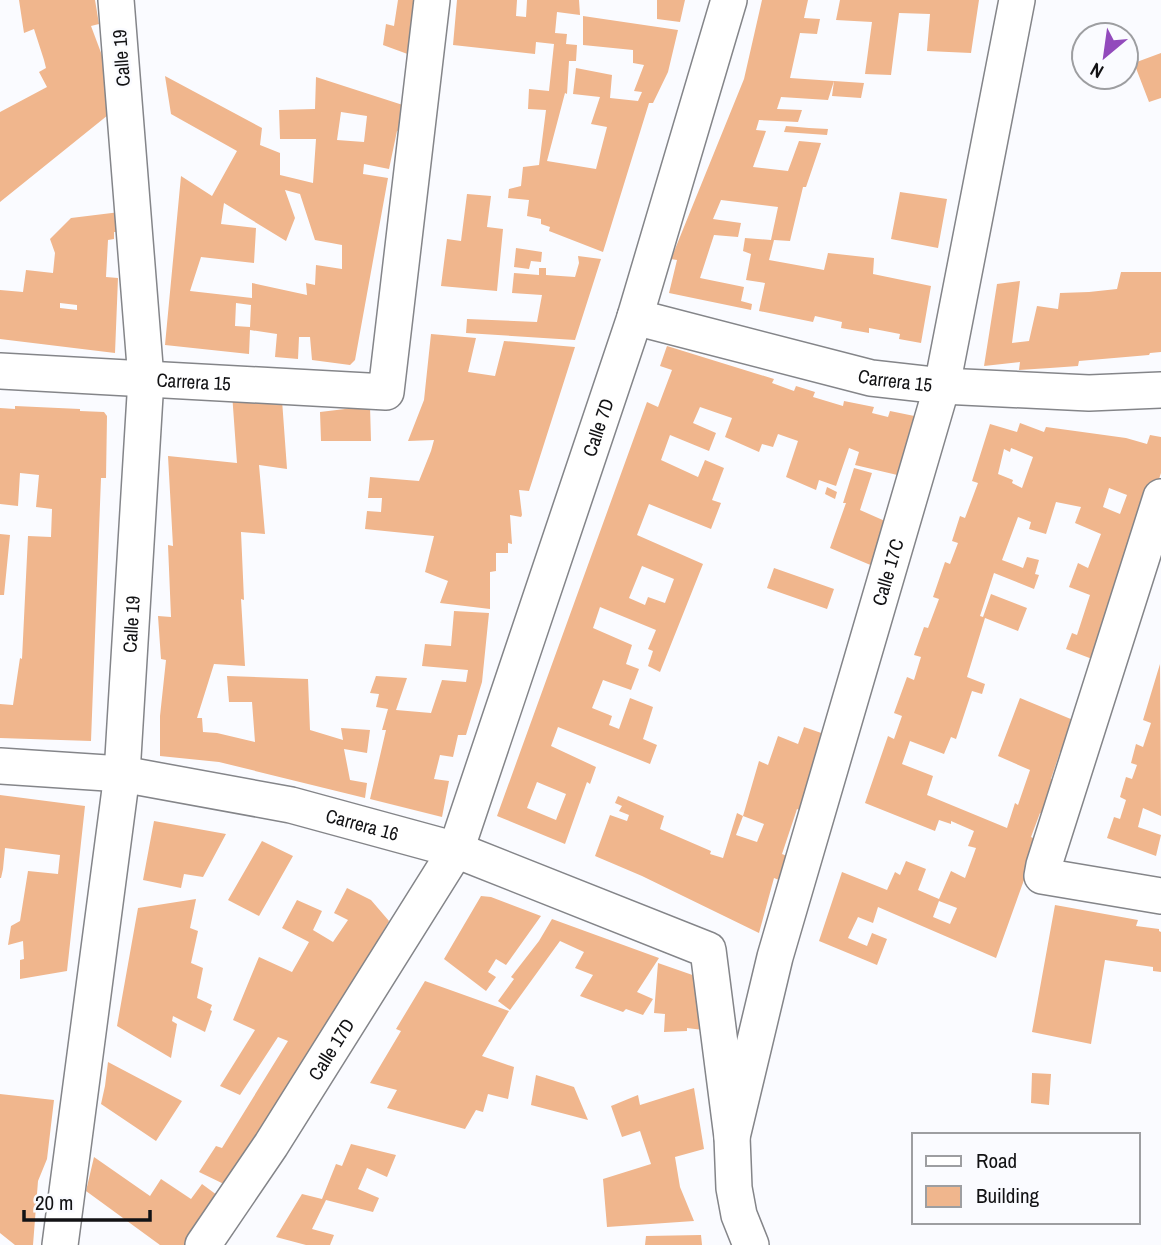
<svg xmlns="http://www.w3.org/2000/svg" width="1161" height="1245" font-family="'Archivo Narrow',sans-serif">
  <rect width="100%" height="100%" fill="#fafbff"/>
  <!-- building -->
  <path fill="#f0b68d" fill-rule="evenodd" d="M19,0H95L99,24L91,26L103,58L113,111L0,202V112L47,87L39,72L46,68L44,60L34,29L24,33Z
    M398,0H418L413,56L383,45L386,24L394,26Z
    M457,0H517L516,16L526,17L527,0H579L580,15L557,12L555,33L567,34L566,44L577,45L576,61H569L567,94L565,93L547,161L596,169L607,127L591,124L600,97L573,94L576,68L612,75L610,98L638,101L642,92L634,91L644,65L633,63V50L583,45V16L678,30L668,72L653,103H649L603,252L549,231L550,227L541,224V219L527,216L529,200L508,198L509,189L521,186L523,167L539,165L546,110L528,109L529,89L549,91L554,44L536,42L535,54L453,45Z
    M657,0H685L680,22L657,19Z
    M762,0H808L804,18L820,19L817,34L800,33L790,78L834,81L828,100L781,97L777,109L802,110L798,122L759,120L756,130L766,131L753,167L788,171L799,141L821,143L806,187H803L790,241L774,240L769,260L824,270L828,253L874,258L873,274L931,286L921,343L899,339L900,334L869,328V333L841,328L842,322L815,316L813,322L759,311L765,283L746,280L751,254L743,251L745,238L771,240L778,207L721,200L713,219L741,223L738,237L714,235L700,278L744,287L741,301L752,304L751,310L669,293L677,260L671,259L744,79Z
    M840,0H979L971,53L927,51L930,14L899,13L891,75L865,74L872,22L836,20Z
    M1161,53V98L1149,102L1134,63Z
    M165,76L262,128L260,145L280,153V175L313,183L316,139H280L279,110L315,109L316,77L409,107L406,128L397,131L389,169L364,164L363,174L388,178L355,360L350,365L312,360L310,337H299L298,359L275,357L277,334L250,330L249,354L165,345L181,176L212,196L237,151L171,114ZM341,112L367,116L364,142L337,140ZM285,190L300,194L315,240L342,245V269L316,265L315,285L306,283L307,295L252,283V298L190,291L201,257L254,263L256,228L221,224L224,203L286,241L295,218ZM236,303L251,305L250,327L235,326Z
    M834,81L864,83L861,98L832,96Z
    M786,126L809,128L828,129L827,135L784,132Z
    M900,192L947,199L938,248L891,239Z
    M467,194L491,196L487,227L503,229L497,291L441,286L447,239L461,241Z
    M120,212L119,232H114V239L108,240L106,277L118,278L115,353L0,339V290L23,292L26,270L53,273L55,253L50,239L71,218ZM60,303L77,305V310L60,308Z
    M516,248L542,252L541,262L531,261L529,269L514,267Z
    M578,256L601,259L575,340L466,333L467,319L537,322L542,295L512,293L514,273L539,275V268H546V275L575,277L579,263Z
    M1121,272H1161V352L1150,353L1149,355L1079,361L1078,366L1050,368L1019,370L1020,362L984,366L997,284L1020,281L1012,343L1029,341L1037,306L1058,309L1060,293L1089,292L1117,289Z
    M431,334L476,338L468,372L495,376L504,341L575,347L529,491L519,490L522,515L521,517L510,515L512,544L508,543V553H496V571L490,572V609L440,603L448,581L425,572L434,536L365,529L367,511L381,512L382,498H368L370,477L419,481L431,451L434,440L408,441L424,400Z
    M667,346L774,379L772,383L794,391L796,386L815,392L813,397L843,406L844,401L874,407L872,413L888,417L890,411L929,419L910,478L855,465L859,452L849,448L836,486L819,480L816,490L786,477L798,441L778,434L773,447L762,444L759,452L725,437L732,418L700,407L693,423L716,433L709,451L670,435L661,460L698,477L705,460L724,468L712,500L721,503L711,529L649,504L637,535L703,564L660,672L648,666L653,651L648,649L656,630L600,607L593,628L632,645L626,664L639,669L631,690L603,680L592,708L612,716L609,725L619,729L630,698L653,707L643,739L657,745L650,764L558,727L551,746L596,767L590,784L587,782L565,844L497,816L647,402L658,407L672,370L660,366ZM642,566L674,579L665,603L648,597L645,605L629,598ZM537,782L566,794L556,820L527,808Z
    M232,393L282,400L287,469L259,465L265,534L241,532L244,600L241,599L245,666L214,664L197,718H202L203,732L217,733L255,742L252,702H229L227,676L308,679L310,730L343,740L341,728L370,730L367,753L344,749L350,780L367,783L365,798L219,762L160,756V716L166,660L161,659L158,616L171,617L168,545L173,546L168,456L237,463Z
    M15,406L80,409V411L104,412L107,416L106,478H101L91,741L0,738V704L13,705L20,658L22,659L28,536L51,537L52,509L36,507L39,475L20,473L18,506L0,504V408L15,409Z
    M370,406L371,441H321L320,412Z
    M1020,423L1044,432L1046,427L1126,438L1147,444L1150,435L1161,437V473L1136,548L1127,544L1118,573L1127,576L1100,662L1066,649L1072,633L1077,635L1090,595L1069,587L1078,563L1088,568L1101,534L1075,523L1081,507L1056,502L1046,534L1029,529L1031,522L1018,517L1002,560L1023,568L1027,557L1039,560L1035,574L1039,575L1034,589L994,573L980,616L983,617L991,594L1027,608L1018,631L985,618L967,677L985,684L982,694L972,691L956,739L951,737L944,754L910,741L902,764L933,776L927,795L1007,828L1015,803L1018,805L1030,770L998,756L1020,698L1078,722L1067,754L1060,752L1051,779L1058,781L1047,815L1040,813L1031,837L1038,841L996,958L878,907L873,923L858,917L848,938L867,946L872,933L887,939L877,965L819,941L842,872L887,890L895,872L900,875L906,861L926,869L918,890L939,899L951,871L965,878L976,848L968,846L974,831L951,821V824L939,820L935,831L865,803L888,736L894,739L902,716L894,713L907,677L914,680L921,657L914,655L924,627L928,628L939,599L933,597L945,562L950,564L958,543L952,541L960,516L965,518L978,483L972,481L990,424L1017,432ZM1011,448L1033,457L1022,488L1012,483L1013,480L998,474L1004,449L1010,452ZM1109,488L1127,495L1120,514L1103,507ZM939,901L957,908L950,924L933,917Z
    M854,468L872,473L860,510L894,525L880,569L830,548L846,503H843Z
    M827,487L837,492L835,499L825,494Z
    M0,534L10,535L4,595H0Z
    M774,568L834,589L827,609L767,588Z
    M454,611L489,613L482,682L466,735H458L453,757L440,755L434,779L449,781L442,817L370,799L386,730H382L388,709L376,707L379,694L370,693L376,676L407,678L396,710L431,713L442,680L466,682L468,670L422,666L425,644L451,646Z
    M1160,664L1161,816L1143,808L1138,827L1161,835L1156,856L1107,838L1114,817L1120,819L1126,800L1120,797L1126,777L1132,779L1137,765L1131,763L1136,744L1143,747L1151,723L1143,720Z
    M804,727L827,735L803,811L797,809L782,854L787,856L779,880L774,878L759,933L642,876L595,856L610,815L627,821L629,815L619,811L622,806L615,803L618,796L664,816L660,829L711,851L710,854L723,858L737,813L743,816L736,835L757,842L764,824L743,816L759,761L768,765L778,736L798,744Z
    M0,795L85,806L67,971L20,979V960L24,959L23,941L8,945L11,926L20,921L28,871L58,874L60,855L5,848L3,869L1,878H0Z
    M154,821L226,834L203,877L184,874L181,888L143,880Z
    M262,841L293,856L259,916L228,900Z
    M347,888L371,900L389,921L361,969L362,970L228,1186L199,1172L216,1146L222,1148L288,1041L278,1037L240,1095L220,1086L255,1030L233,1020L259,957L292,972L309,942L282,928L297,900L322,911L313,930L333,942L348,920L334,913Z
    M481,896L491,897L541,916L506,965L496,959L488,972L496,977L486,991L444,959Z
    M196,899L190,928L198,931L191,963L203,968L197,998L212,1005L210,1010L212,1011L205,1032L173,1016L172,1021L177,1024L171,1058L117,1026L138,908Z
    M1055,905L1138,920L1136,926L1159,929V931L1161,932V972L1153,971V967L1105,960L1091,1044L1032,1032Z
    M552,919L659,958L637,992L653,999L643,1015L626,1009L623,1012L580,996L593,975L575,968L584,952L560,941L510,1010L498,1001L514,979L511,977L539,941Z
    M658,963L704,979L711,1031L687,1028V1031L664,1032L665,1014L654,1013Z
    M425,981L509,1011L482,1056L514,1067L508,1099L488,1094L483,1112L476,1110L465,1129L387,1108L397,1090L370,1083L401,1031L396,1029Z
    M108,1062L182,1101L156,1141L101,1104L105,1086Z
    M1032,1073L1051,1074L1049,1105L1031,1103Z
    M536,1075L574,1087L588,1120L531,1105Z
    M694,1088L704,1149L675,1157L680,1187L694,1221L607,1227L603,1179L651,1164L640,1131L622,1137L611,1106L638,1095L640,1105Z
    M0,1094L54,1100L47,1159L38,1181L33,1245H15L0,1233Z
    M351,1144L396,1155L387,1177L367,1168L358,1189L379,1198L373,1212L326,1200L312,1229L334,1235L330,1245H306L276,1237L302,1194L322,1199L336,1164L342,1166Z
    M94,1157L150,1196L161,1179L191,1199L202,1184L221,1198L193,1245H160L86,1191Z
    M701,1235L702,1245H645L646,1236Z"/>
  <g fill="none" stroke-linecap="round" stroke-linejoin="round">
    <defs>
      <g id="street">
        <path id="s1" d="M635,317L871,378L942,386L1089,393L1161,390"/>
        <path id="s2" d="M0,371L386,392L432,0"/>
        <path d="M1161,497L1044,865L1042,876L1161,896"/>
        <path id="s3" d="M0,766L122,774L291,805L456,850L708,950L732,1137L734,1188L739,1215L751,1245"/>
        <path id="s4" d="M732,1137L775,957L942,386L1017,0"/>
        <path id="s5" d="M60,1245L122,774L146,379L116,0"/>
        <path id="s6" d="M203,1245L271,1145L456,850L635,317L729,0"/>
      </g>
    </defs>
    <!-- street casing -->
    <use href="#street" stroke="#848589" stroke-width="38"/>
    <!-- street -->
    <use href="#street" stroke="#fff" stroke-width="35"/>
  </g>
  <g text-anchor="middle" stroke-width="5" stroke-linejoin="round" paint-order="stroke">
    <!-- street labels -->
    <g font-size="19" fill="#121214" stroke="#fafbff">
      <text transform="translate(121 58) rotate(-94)" y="7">Calle 19</text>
      <text dy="7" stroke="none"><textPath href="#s1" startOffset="268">Carrera 15</textPath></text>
      <text dy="7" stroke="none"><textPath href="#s2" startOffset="194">Carrera 15</textPath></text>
      <text dy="7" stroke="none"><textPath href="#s6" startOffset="915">Calle 7D</textPath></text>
      <text dy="7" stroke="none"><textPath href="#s4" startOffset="586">Calle 17C</textPath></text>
      <text dy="7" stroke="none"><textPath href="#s5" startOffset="625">Calle 19</textPath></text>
      <text dy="7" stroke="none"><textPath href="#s3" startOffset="368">Carrera 16</textPath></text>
      <text dy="7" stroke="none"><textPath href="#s6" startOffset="234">Calle 17D</textPath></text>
    </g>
  </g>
  <!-- legend -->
  <rect x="912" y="1133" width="228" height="91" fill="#fafbff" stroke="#9d9ea1" stroke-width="2"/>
  <rect x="926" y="1156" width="35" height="10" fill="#ffffff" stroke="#9d9ea1" stroke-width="2"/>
  <text x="976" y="1168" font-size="21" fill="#121214">Road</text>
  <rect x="926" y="1186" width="35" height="21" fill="#f0b68d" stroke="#9d9ea1" stroke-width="2"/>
  <text x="976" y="1203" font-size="21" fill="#121214">Building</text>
  <!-- north arrow -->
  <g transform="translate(1105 56) rotate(209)"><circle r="33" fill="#fafbff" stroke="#9d9ea1" stroke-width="2"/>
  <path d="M0-5L12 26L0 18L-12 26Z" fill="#924abc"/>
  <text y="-10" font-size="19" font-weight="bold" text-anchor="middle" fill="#121214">N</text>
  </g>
  <!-- scale -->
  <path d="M24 1210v10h126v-10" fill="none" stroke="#121214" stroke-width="3.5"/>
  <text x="35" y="1210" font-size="21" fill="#121214" stroke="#fafbff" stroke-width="5" paint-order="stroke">20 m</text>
</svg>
